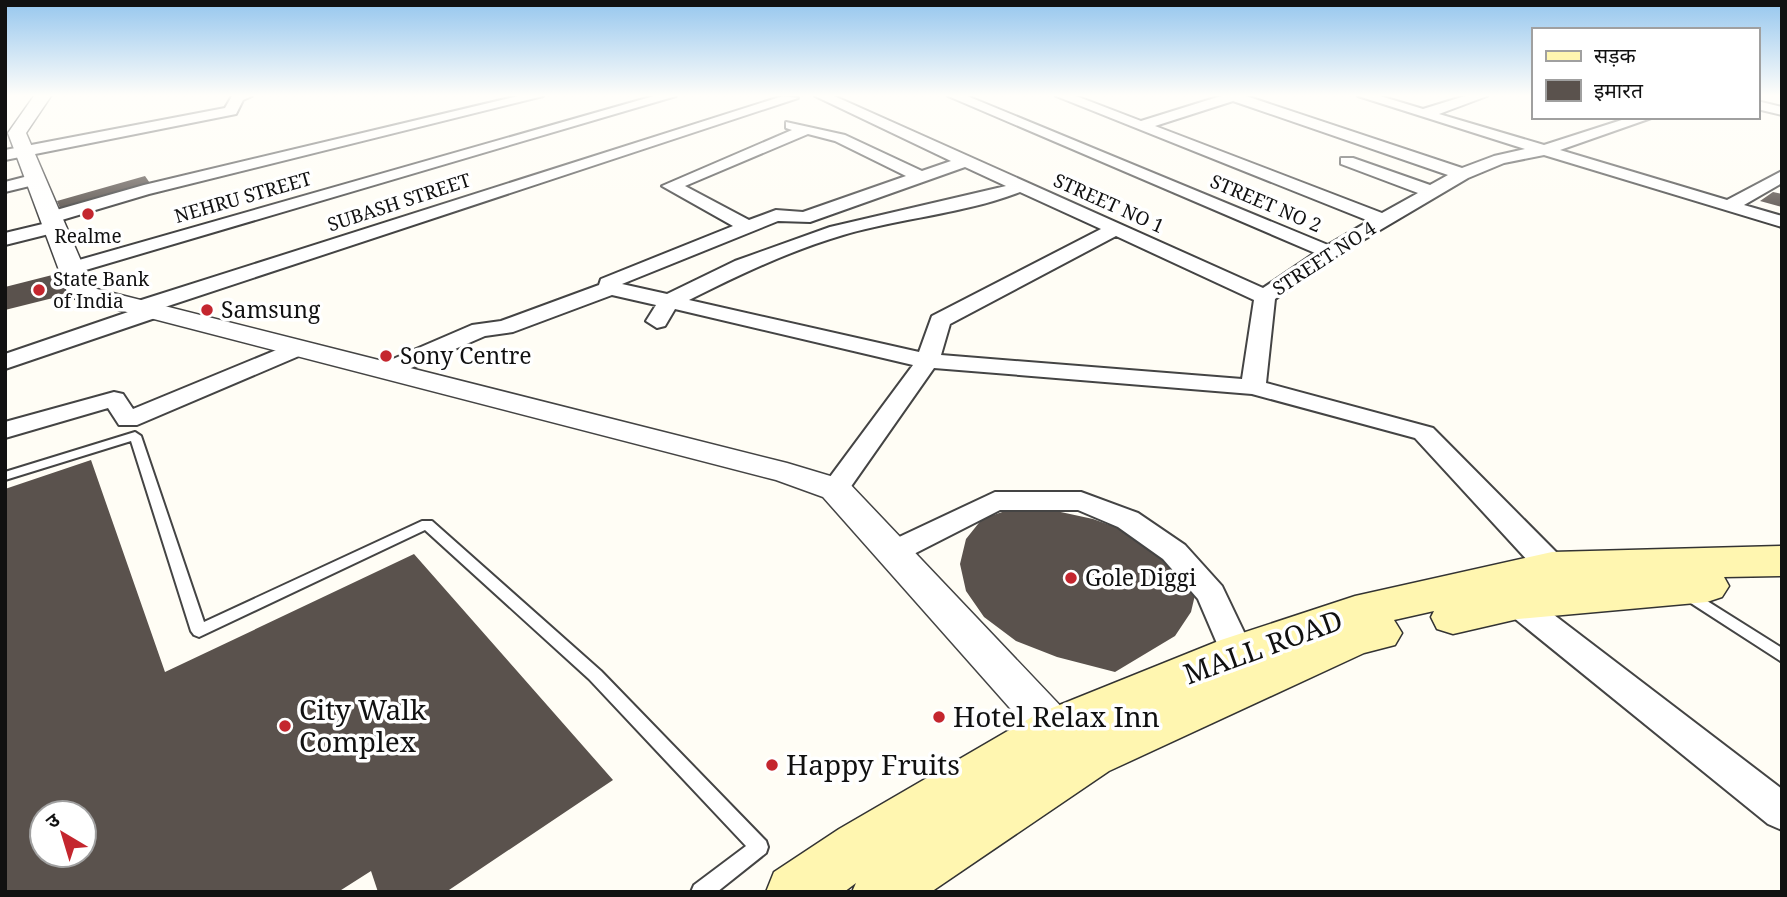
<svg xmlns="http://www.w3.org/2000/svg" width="1787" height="897" font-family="'Noto Serif','Noto Sans Devanagari',serif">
  <rect width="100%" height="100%" fill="#fffdf5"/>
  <!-- building -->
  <path fill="#5a524d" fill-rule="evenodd" d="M145,176L152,186L62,213L57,201Z
    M1773,192L1782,194V207L1760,201Z
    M68,271L73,293L5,310V287Z
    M91,460L165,672L414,554L613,780L446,892H378L371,871L338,892H5V489ZM42,813H84V855H42Z
    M1033,506L1093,519L1121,529L1145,542L1195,595L1191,612L1175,636L1115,672L1057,657L1016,641L984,617L966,591L960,564L966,539L982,519L1008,510Z"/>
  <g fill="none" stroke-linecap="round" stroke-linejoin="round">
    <defs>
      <path id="service" d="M135,432L141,436L204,622L422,521H432L601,671L766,841L768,847L766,853L717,892H691L694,885L746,846L589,679L425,530L199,637L194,635L191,631L131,441L5,480V472Z
        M1688,589L1782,648V662L1683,598L1681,594L1683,590Z"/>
      <path id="minor" d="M232,96H252L243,100L236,114L5,160V150L225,108Z
        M518,96H543L149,194L55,222L63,227L61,231L5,245V233L51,222L43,217L46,213L144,185Z
        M654,96H676L79,272H65L62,268L65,264Z
        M783,96L798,98L162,308L164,311L161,316L5,369V354L131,311L129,308L132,303Z
        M815,96H834L1263,288L1315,253L948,96H967L1328,245L1369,221L1056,96H1076L1141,121L1221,96H1246L1462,168L1494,156L1525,149L1358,96H1380L1423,109L1465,96H1487L1439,114L1544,145L1631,117H1654L1560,150L1727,200L1782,171V183L1744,205L1782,216V227L1544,155L1504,163L1468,178L1336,256L1275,299L1266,383L1433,428L1563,559L1567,567L1563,575L1552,578L1541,575L1415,438L1252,394L934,368L845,495L835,498L825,495L821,489L913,365L675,309L665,326L657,328L646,321L656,305L612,295L513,332L485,336L395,375H379L375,370L379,365L472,325L501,321L599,285L601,279L733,226L662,186L792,130L786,128V122L845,135L922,171L951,161ZM1233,101L1448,175L1430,185L1353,158H1341V164L1418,193L1382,213L1155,126ZM808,134L835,141L906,176L803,212L776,210L749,220L685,186ZM965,167L1006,186L830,227L735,261L667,294L622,284L778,221L810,222ZM1020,192L1101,229L932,316L919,352L689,300C739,275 789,251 843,235C901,218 963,214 1020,192ZM1116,236L1254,300L1242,379L941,355L950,324Z
        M1757,101L1782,107V115L1757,109Z
        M36,174L42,175L44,179L42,183L5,192V182Z
        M298,341L306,343L309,348L306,353L137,425H119L108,408L5,438V422L114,392L123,394L133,409Z
        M995,492H1081L1138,513L1185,545L1222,586L1254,653L1249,662L1237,666L1225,662L1198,599L1163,559L1118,527L1078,510H1000L902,560L891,563L880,560L876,553L880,546Z
        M1509,585L1520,589L1782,789V830L1768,824L1498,605L1493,597L1498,589Z"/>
      <path id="tertiary" d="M34,96H51L26,133L84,268L89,287L787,463L847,481L1070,716L1077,729L1070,742L1055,747L1040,742L823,497L776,480L69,297L8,133Z"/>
      <path id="secondary" d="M1782,546V576L1724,577L1729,586L1722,597L1707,602L1518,619L1453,634L1437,629L1431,617L1434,611L1394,620L1402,633L1395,645L1364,653L1109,771L931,892H852L856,883L844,892H766L774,872L839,829L1037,714L1221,640L1355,596L1552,552Z"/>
    </defs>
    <!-- service casing -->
    <use href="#service" stroke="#444" stroke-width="4"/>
    <!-- minor casing -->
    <use href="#minor" stroke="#444" stroke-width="4"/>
    <!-- tertiary casing -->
    <use href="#tertiary" stroke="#444" stroke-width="3"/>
    <!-- secondary casing -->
    <use href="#secondary" stroke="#333" stroke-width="3"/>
    <!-- service -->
    <use href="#service" fill="#fff" fill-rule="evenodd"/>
    <!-- minor -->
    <use href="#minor" fill="#fff" fill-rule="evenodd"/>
    <!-- tertiary -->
    <use href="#tertiary" fill="#fff" fill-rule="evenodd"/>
    <!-- secondary -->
    <use href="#secondary" fill="#fff6b0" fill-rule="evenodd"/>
  </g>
  <!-- sky -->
  <linearGradient id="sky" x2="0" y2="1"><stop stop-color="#95c6ee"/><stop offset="0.43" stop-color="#fffefa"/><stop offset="1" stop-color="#fffefa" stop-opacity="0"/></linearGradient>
  <rect width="1787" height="222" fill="url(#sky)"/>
  <!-- markers -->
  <g fill="#c4262e" stroke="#fff" stroke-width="2.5">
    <circle cx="88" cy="214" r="7"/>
    <circle cx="39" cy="290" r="7"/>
    <circle cx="207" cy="310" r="7"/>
    <circle cx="386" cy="356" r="7"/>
    <circle cx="1071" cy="578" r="7"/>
    <circle cx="939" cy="717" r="7"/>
    <circle cx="285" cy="726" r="7"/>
    <circle cx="772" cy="765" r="7"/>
  </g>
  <g text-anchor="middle" stroke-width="7" stroke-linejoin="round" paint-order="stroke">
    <!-- far-street labels -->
    <g font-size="19" fill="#111" stroke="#fff">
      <text transform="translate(243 197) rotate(-16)" y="7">NEHRU STREET</text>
      <text transform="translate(399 202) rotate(-18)" y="7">SUBASH STREET</text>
      <text transform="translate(1109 203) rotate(24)" y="7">STREET NO 1</text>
      <text transform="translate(1266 203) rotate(23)" y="7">STREET NO 2</text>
      <text transform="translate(1324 258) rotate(-33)" y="7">STREET NO 4</text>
    </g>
    <!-- far-poi labels -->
    <g font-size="19" fill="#111" stroke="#fff">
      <text x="88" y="243">Realme</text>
      <text x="53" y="286" text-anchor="start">State Bank<tspan x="53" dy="22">of India</tspan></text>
    </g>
    <!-- poi labels -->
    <g font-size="23" fill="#111" stroke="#fff" text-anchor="start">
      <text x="221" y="318">Samsung</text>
      <text x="400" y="364">Sony Centre</text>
      <text x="1085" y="586">Gole Diggi</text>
    </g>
    <!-- near-street labels -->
    <g font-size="28" fill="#111" stroke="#fff">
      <text transform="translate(1263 647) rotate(-20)" y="10">MALL ROAD</text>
    </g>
    <!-- near-poi labels -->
    <g font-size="28" fill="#111" stroke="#fff" text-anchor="start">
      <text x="299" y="720">City Walk<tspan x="299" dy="32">Complex</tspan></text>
      <text x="953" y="727">Hotel Relax Inn</text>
      <text x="786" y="775">Happy Fruits</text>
    </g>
  </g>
  <!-- border -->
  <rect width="1787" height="897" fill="none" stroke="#111111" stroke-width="14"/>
  <!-- legend -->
  <rect x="1532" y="28" width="228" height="91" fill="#ffffff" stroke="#a0a0a0" stroke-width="2"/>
  <rect x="1546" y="51" width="35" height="10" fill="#fff6b0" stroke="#a0a0a0" stroke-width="2"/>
  <text x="1594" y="63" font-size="21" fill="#111111">सड़क</text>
  <rect x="1546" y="80" width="35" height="21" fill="#5a524d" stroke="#a0a0a0" stroke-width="2"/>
  <text x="1594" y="98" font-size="21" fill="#111111">इमारत</text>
  <!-- north arrow -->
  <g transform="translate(63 834) rotate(322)"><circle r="33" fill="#ffffff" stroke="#a0a0a0" stroke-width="2"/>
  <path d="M0-5L12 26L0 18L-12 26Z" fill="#c4262e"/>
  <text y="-10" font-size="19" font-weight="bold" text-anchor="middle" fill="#111111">उ</text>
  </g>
</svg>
